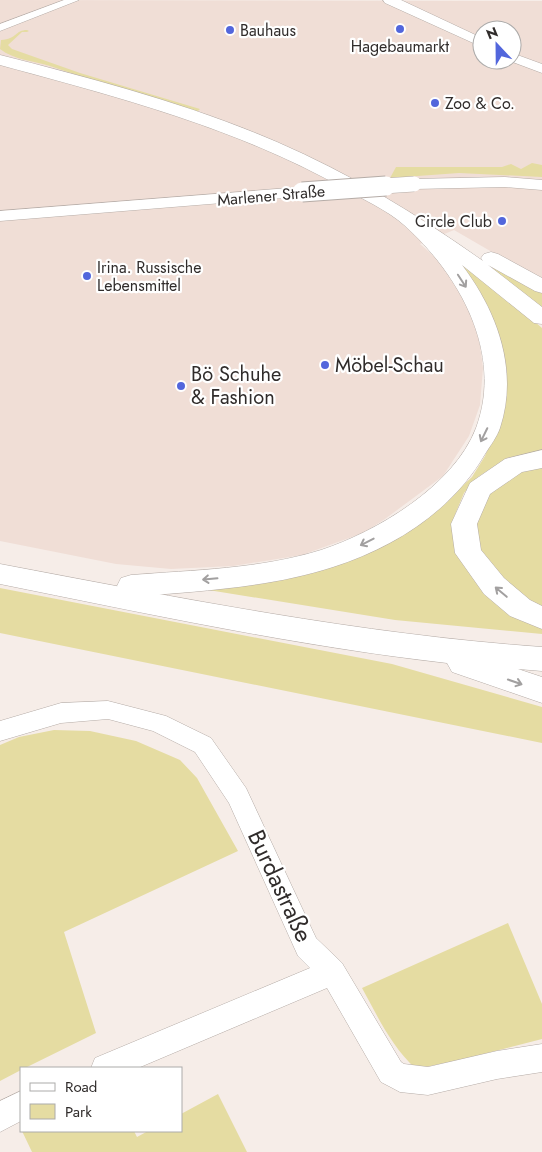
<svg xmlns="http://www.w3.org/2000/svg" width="542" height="1152" font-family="Jost,sans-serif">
  <rect width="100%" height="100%" fill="#f6ede8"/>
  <!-- built -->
  <path fill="#f0ded6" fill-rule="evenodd" d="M0,0L542,1V281L454,230L420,244L436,258L455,282L477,322L483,368L480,405L469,436L443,476L385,519L363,533L302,555L233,566L171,569L116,564L0,541ZM482,30H512V60H482Z"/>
  <!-- green -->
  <path fill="#e5dca2" d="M27,30L29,31L27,32H22L8,45L12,49L80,73L200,109L196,113C147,98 99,83 50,66C34,61 14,60 0,49L1,40C17,39 15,30 27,30Z
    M532,163L542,165V177L459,173L390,178L396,167H502L511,164L521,169Z
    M449,256L493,285L542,328V451L507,458L478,477L464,493L454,517L458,551L542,626V634L395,620L202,589L266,579L458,490L472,477L485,456L497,425L504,391Z
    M493,266L542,293V310L490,268Z
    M542,465V607L521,597L480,553L475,516L483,495L523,469Z
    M0,588L392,664L542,707V743L0,633Z
    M54,730L90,731L136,741L180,760L197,778L238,851L64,932L96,1033L25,1068H21V1070L0,1081V745L19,737Z
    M508,923L542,1004V1039L460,1060L416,1069C391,1046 378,1017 362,988Z
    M218,1094L247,1152H32L22,1131H134L137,1137L148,1131H181V1114Z"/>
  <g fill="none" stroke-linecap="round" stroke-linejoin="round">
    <defs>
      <path id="minor" d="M64,0H79L0,31V24Z
        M108,701L166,716L211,738L246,788L316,938L342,963L401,1062L404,1064L428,1067L497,1051L542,1044V1072L497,1079L428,1095L400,1092L381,1082L327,988L138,1068H91L95,1058L310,968L298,956L229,803L195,752L153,731L108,719L61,723L0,741V721L61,703Z
        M21,1091V1121L0,1132V1101Z"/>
      <path id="tertiary" d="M383,0H401L482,38V47L385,3Z
        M512,53L542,64V73L507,60H512Z
        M505,177L542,180V190L505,187L414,189L408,188L406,184L408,180L414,179Z
        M302,187L308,188L311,192L308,196L0,221V211Z"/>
      <path id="primary" d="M0,55C94,79 189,104 277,142C351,174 418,215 483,261L481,258L484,254L491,252L498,254L542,278V293L535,291L488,265L542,307V324L534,323L462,265C497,311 519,370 500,428C497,437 490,446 485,454C452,511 395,547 333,567C268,588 199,591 131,597L121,594L117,586L121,578L131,575C194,570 260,569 321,550C376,532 454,486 476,428C504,353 459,274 404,225C387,210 364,200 345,189C237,128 118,97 0,65Z"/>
      <path id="trunk" d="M542,450V468L522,472L490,494L477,524L481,550L504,578L530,600L542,606V629L510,616L484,594L455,553L451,524L470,483L505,459Z
        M0,564C180,598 359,634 542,647V671L518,669L542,677V703L452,672L447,663C297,646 149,614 0,584Z"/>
    </defs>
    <!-- minor casing -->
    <use href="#minor" stroke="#b5aca7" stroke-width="1"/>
    <!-- tertiary casing -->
    <use href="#tertiary" stroke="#b5aca7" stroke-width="1"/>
    <!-- primary casing -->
    <use href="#primary" stroke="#b5aca7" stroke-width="1"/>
    <!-- trunk casing -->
    <use href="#trunk" stroke="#b5aca7" stroke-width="1"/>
    <!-- minor -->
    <use href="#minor" fill="#fff" fill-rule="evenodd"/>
    <!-- tertiary -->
    <use href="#tertiary" fill="#fff" fill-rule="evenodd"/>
    <!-- primary -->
    <use href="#primary" fill="#fff" fill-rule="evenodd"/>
    <!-- trunk -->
    <use href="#trunk" fill="#fff" fill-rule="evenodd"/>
    <defs>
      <path id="tertiary-bridge-far1" d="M368,187L414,184"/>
      <path id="tertiary-bridge" d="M302,192L386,186"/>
    </defs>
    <!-- tertiary-bridge-far1 casing -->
    <use href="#tertiary-bridge-far1" stroke="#b5aca7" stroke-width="16" stroke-linecap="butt"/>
    <!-- tertiary-bridge casing -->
    <use href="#tertiary-bridge" stroke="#b5aca7" stroke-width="21" stroke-linecap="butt"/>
    <!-- tertiary-bridge-far1 -->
    <use href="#tertiary-bridge-far1" stroke="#fff" stroke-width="15"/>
    <!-- tertiary-bridge -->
    <use href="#tertiary-bridge" stroke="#fff" stroke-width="19"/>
  </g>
  <!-- one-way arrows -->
  <defs><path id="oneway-shaft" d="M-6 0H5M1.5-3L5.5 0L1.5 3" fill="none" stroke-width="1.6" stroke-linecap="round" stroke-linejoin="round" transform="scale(1.25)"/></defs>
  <g stroke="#a2a0a0">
    <use href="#oneway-shaft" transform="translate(462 281) rotate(57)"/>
    <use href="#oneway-shaft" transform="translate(484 435) rotate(116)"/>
    <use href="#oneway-shaft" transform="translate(367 542) rotate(153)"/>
    <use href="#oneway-shaft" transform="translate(210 579) rotate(175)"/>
    <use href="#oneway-shaft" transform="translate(501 592) rotate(-140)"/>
    <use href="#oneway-shaft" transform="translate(515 682) rotate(19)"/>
  </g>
  <!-- markers -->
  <g fill="#5266dc" stroke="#fff" stroke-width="2">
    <circle cx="400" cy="29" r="5"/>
    <circle cx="230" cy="30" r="5"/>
    <circle cx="435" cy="103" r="5"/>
    <circle cx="502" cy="221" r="5"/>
    <circle cx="87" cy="276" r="5"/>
    <circle cx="325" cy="365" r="5"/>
    <circle cx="181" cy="386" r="5"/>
  </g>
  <g text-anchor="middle" stroke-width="4.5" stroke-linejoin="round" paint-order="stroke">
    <!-- far-poi labels -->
    <g font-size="16" fill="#302c2b" stroke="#fff" text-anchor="start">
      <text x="240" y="36">Bauhaus</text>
      <text x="400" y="52" text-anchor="middle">Hagebaumarkt</text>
      <text x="445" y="109">Zoo &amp; Co.</text>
      <text x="492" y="227" text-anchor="end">Circle Club</text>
      <text x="97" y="273">Irina. Russische<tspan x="97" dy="18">Lebensmittel</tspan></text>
    </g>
    <!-- far-street labels -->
    <g font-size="16" fill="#302c2b" stroke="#fff">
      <text transform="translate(271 195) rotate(-5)" y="6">Marlener Straße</text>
    </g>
    <!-- poi labels -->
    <g font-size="20" fill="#302c2b" stroke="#fff" text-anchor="start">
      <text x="335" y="372">Möbel-Schau</text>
      <text x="191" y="381">Bö Schuhe<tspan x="191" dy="23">&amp; Fashion</tspan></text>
    </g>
    <!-- near-street labels -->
    <g font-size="24" fill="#302c2b" stroke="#fff">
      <text transform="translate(280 886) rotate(65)" y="8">Burdastraße</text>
    </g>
  </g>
  <!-- legend -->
  <rect x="20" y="1067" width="162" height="65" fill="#ffffff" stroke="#acabaa"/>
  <rect x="30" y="1083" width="25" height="8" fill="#ffffff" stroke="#acabaa"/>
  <text x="65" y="1092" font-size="15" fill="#302c2b">Road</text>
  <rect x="30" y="1104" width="25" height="15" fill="#e5dca2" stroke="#acabaa"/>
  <text x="65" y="1117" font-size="15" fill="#302c2b">Park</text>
  <!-- north arrow -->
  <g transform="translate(497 45) rotate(338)"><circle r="24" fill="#ffffff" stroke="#acabaa"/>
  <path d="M0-4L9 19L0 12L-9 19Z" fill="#5266dc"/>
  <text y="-8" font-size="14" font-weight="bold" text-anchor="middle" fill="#302c2b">N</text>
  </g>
</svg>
